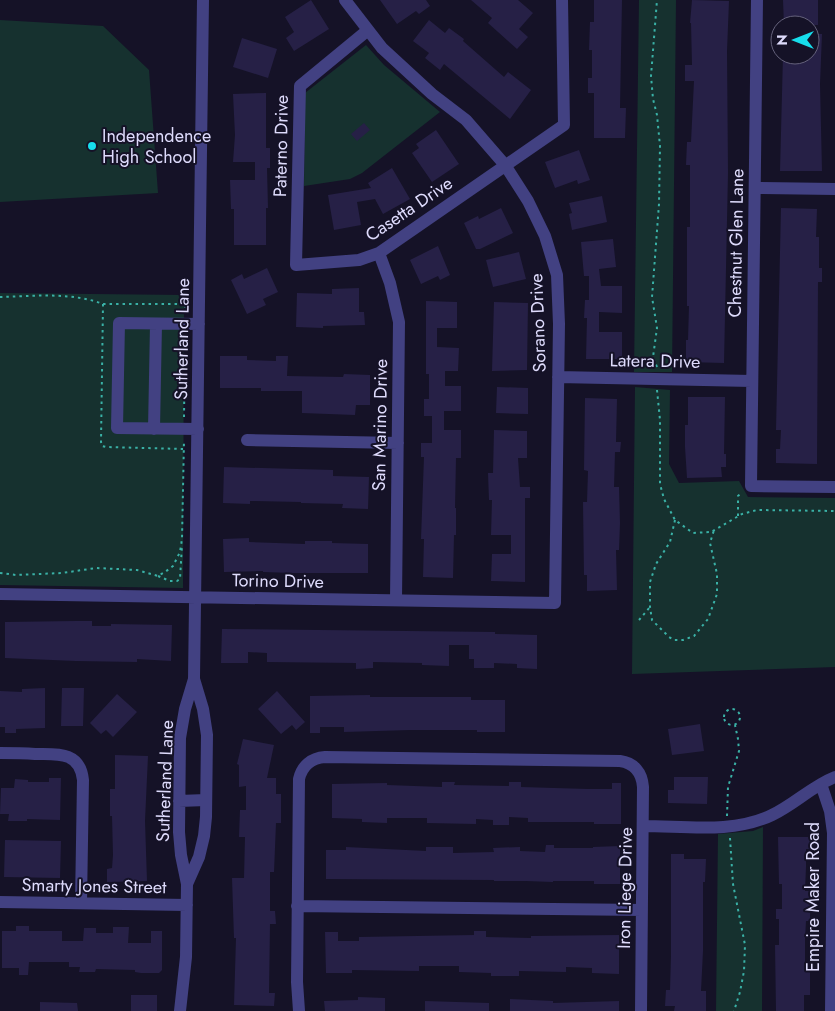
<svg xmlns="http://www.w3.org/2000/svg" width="835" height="1011" font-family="Jost,sans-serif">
  <rect width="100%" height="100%" fill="#151227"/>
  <!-- green -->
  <path fill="#16312f" d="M639,0H676L672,372H634Z
    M0,20L103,26L149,70L158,193L0,202Z
    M366,45L384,65L440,112L362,173L350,179L304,186L305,93Z
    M0,293L184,295L183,588L0,585Z
    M635,387L670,390L669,464L679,483L739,481L748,497L835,498V667L632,674Z
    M763,827L762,1011H716L718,834L753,831Z"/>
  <!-- building -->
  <path fill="#262046" d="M311,0L329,29L294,51L286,38L294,32L285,17Z
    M380,0H426L430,6L419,14L416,11L397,24Z
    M471,0H518L533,13L519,29L528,37L517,49L488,23L492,18Z
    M594,0H622L620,108H626L625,138H594V93H588V78H592V50H589L590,22H594Z
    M692,0L729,1L727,51L728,173L724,363L686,362V340H688L689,306H687V227H690V165H686L687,142H691L694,81H685V65H692L691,23H690Z
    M783,0H818V25H784Z
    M429,20L445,33L449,28L464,39L463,41L504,77L508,72L531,90L510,119L444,64L440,70L425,58L429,53L413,41Z
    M810,34H822L820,84L822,171H780L783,55H810Z
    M242,38L277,49L268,78L233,67Z
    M266,93V148H270V168H267L268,208H266V245H234V209H231L230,180H255V162H233L235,135L233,94Z
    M364,123L370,130L357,141L351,134Z
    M436,130L459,164L432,182L412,153L419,148L416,144Z
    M579,150L590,180L578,184L577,180L555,188L545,162Z
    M392,168L410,199L383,214L375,199L357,202L361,225L334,230L328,195L371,188L368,183Z
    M602,196L607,222L572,230L569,214L572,213L569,203Z
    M501,208L513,233L480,249H476L464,223L478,216L479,219Z
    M781,208L817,209L816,237H819V268H822V282H818L817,464L776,463V449H780L781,430H776Z
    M613,239L616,267L599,269L601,286H622V313L599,312V332H622V359H586L587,318H584L585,300H589V276H584L581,242Z
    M438,246L450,275L440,280L438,276L421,284L410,260Z
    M519,252L526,279L493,287L486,260Z
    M267,268L278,292L263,299L266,305L247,314L231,280L242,274L244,279Z
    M359,288V312H364L365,325L323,326V328L296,327L297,293L332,294V289Z
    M426,301L457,302V328H437V347L459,348L458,371H445V386H461V411H444V430H461V458H456L455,508H456V535H454L453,578L423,577L424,539H421L424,457H421V443H432V416H424V399H429V374H426Z
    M494,302L528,303L527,370L492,371Z
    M220,356H247V360L276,361V356H288L287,376L343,377L344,374L370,375V405H356L355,415L302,413V391H261V388H220Z
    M497,387L528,388V414L496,413Z
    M688,397H725L724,454H726V467H721L722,477L687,478L685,447V425H688Z
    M585,398L617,399L616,442H621L620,452H615L614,487H619L620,523L619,550H616L617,590L587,591V575H584L583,502H587L588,471L584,470Z
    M494,430L527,431V458H518L520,487H530V498H525V582L491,581L492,554H511V535H491L492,500H489L488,473H493Z
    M224,467L333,470V476L369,477L368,509L342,508L343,504L301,503V502L250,501V504L223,503Z
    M249,538V542L305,544V541H332V543L368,544V573H293L263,572V571L224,572L223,539Z
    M75,621H92V626H111V624L172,625L171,661L137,659V662L76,661L5,658V622Z
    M222,629L495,632V634L537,635V669L517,668V664L494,663V668H474V659H469V645H449V666L422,665V663L373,662V668L356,669V663L267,662V653L248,652V663H221Z
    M45,688V728L16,729V733H5V727H0V691L22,692V689Z
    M62,688H84L83,726H61Z
    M277,691L305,722L296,730L292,725L281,734L258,709Z
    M117,694L137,712L113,737L106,730L101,734L90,723Z
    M370,695V697H471V700H505V732H477V730H410L344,732V727H320V733H310V696Z
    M700,724L704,751L672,755L668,729Z
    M243,739L274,745L267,778H276V794H281V823H276L274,872H270V911H275L276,924H270L269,993H275L274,1006L234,1005L236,938H234L232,878H244L245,837H239L240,810H246V786L239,787V765L237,764Z
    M115,755L148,756L145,821L147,881L107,882V869L112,868L113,855L112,816H110V789H115Z
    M674,777H708L707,804L668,803V790H674Z
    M49,778H61L60,820L27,819V821H8L9,814H0L1,788H14L15,779L28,780V782H49Z
    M442,782H455L454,785L509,786V782H521V787L588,789H612V783H621V824H594V822H528V818L509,817V825H493V820L476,819V824L427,823V818H387V823L362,822V819L332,818V784L387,783V785L442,787Z
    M778,837H811V849H806V867L805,891H810V921H806L805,939V964H810V995H804V1011H776L775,945H779V919H776V909H782V884H779Z
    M5,840L61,841L60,878L4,877Z
    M546,845H554V848H593V847L620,846V884H594V881H553V882L526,881H494V880L326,879V850H346V847L426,851V847H453V853L494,852L493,848L520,847V851L545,852Z
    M671,854H684V859H706L705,882H703V951L701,991H706V1011H674L675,1006H665L666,990H670L671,956Z
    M16,926H29V931H62V941H83L84,928H96V933H113V927H129L128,943H151V931H162V970L159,973H141L135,972V970L96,969L95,972H79L80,967H69V962H29L28,975H19V968H2V931H16Z
    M474,931H486V937L531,938V936L619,935V974L592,973V968L566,967V972L519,971V976H491V973L459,972V966H419V971L352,970V973H326L325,932H338V941H359V937L474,935Z
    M131,995H157V1011H131Z
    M358,997L385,998V1011H325L324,1001L358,1000Z
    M510,999L553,1001V1003L619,1001V1011H510Z
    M425,1001L489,1003V1011H425Z
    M40,1002L77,1003L78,1011H40Z"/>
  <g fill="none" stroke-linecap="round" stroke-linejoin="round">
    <!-- path -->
    <path stroke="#3ab1a6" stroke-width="2" stroke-dasharray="2.5 4" stroke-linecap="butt" d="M0,297C33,296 72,292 103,304H186L185,312
      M103,304L101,442L102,446L106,447L183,449
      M657,367L653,357L657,328L652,297L659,204L660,146L657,115L653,99L651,76L657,0
      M657,390L660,420V484L664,499L675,520L693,533L711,532L742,514L757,510L835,511
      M184,417L185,335
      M738,516V496L742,492
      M675,520L670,542L656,564L650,582V607L652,620L669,637L674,640H683L694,636L708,619L717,594V574L710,543L714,530
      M0,573L16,575L62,573L96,568L137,570L158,576L165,572L173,566L180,552L182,539L184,440
      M158,576L170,581H177L180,579L182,545
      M639,620L650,607
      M724 717a8 8 0 1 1 16 0a8 8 0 1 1-16 0Z
      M727,816L728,787L739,751L738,739L735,725
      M730,838L733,884L745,945L744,971L740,992L734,1011"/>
    <!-- minor -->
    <path stroke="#424182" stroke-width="12" d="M757,0L751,486L835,487
      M368,30L300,86L296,265L359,260L379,253L564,125L562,0
      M755,188L835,189
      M379,253L390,283L399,322L396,600
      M558,377L752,381
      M154,429L156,324
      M198,429L117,428L119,323L199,324
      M247,440L398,443
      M0,594L555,603L559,324L557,275L545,236L528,201L505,165L466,120L432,94L382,48L345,0
      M0,753C12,753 23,753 35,754C57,754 80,751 83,780L81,903
      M821,784L830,811L833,833L831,1011
      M179,801L206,800
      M643,826C685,826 733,834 772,815C795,804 812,786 835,777
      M187,884L199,857L204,836L206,817L207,735L203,709L194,679L203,0
      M0,902L187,905
      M297,906L642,910
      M180,1011L186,957L187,884L181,855L179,832L180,738L185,709L194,679
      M299,1011L297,982L299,779C302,766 311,758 325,757L620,761C634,763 642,772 643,787L641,1011"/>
  </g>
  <!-- markers -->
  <circle fill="#17ddec" stroke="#151227" stroke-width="2" cx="92" cy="146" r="5"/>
  <g text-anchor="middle" stroke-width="4" stroke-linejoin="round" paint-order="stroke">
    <!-- poi labels -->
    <g font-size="18" fill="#dedbfc" stroke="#151227" text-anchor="start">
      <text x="102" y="142">Independence<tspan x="102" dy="21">High School</tspan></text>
    </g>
    <!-- street labels -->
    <g font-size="18" fill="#dedbfc" stroke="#151227">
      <text transform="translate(281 146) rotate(-89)" y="6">Paterno Drive</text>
      <text transform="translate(409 209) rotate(-34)" y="6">Casetta Drive</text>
      <text transform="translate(736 243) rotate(-89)" y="6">Chestnut Glen Lane</text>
      <text transform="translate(538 323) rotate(-92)" y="6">Sorano Drive</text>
      <text transform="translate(182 339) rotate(-89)" y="6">Sutherland Lane</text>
      <text transform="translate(655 361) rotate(1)" y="6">Latera Drive</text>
      <text transform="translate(380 425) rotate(-89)" y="6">San Marino Drive</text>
      <text transform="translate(278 581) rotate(1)" y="6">Torino Drive</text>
      <text transform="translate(165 781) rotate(-88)" y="6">Sutherland Lane</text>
      <text transform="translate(94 886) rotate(1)" y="6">Smarty Jones Street</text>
      <text transform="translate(625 888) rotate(-89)" y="6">Iron Liege Drive</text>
      <text transform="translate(813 897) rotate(-90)" y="6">Empire Maker Road</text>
    </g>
  </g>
  <!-- north arrow -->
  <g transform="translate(795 40) rotate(270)"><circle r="24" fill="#151227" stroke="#65627c"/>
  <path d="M0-4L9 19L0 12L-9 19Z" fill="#17ddec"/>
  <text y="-8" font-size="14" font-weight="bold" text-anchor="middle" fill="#dedbfc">N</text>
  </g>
</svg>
